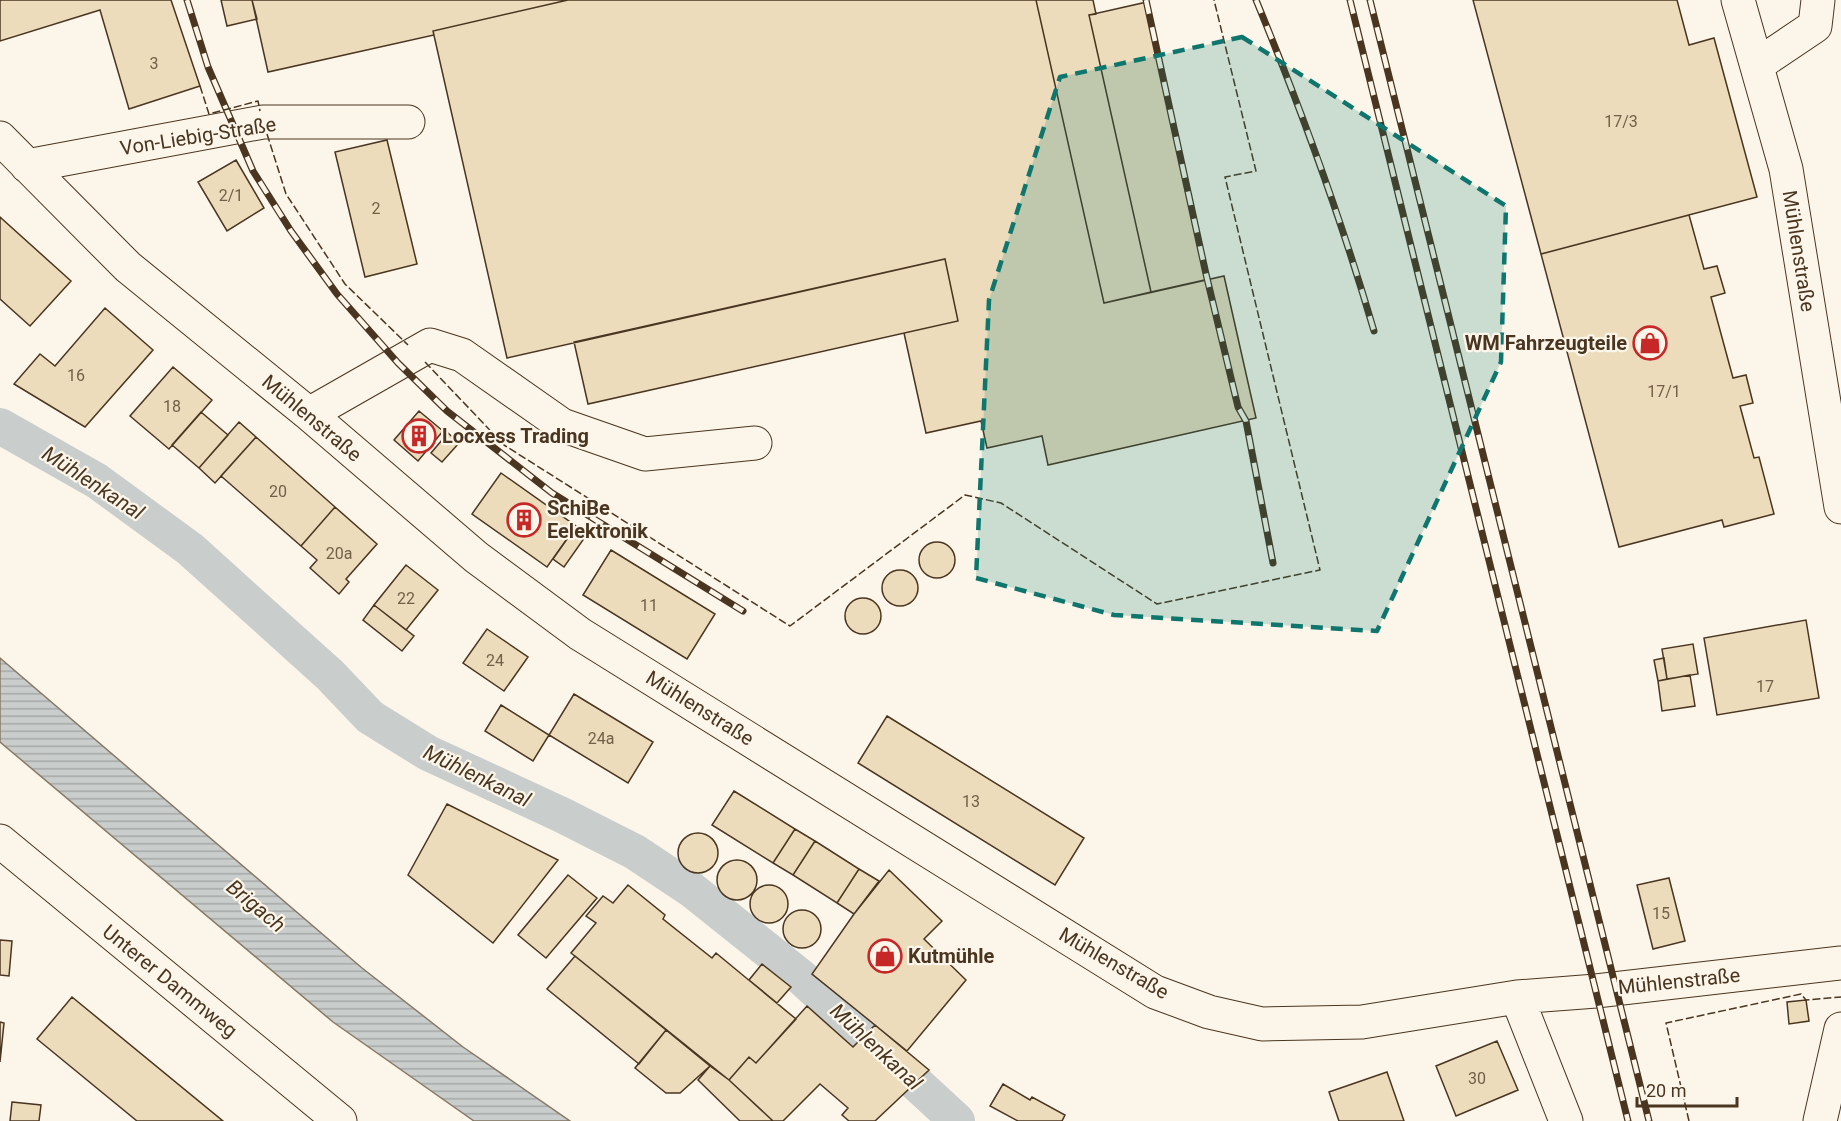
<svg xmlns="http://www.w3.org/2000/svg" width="1841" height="1121" font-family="Roboto,sans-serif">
  <defs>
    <pattern id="water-rules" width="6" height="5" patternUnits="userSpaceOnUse" patternTransform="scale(1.5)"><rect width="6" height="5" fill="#c9cecd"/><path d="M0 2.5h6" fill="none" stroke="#a5a8a6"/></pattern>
  </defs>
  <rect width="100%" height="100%" fill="#fbf6e9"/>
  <!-- water -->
  <path fill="url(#water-rules)" stroke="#887966" stroke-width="1.5" d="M0,658L362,968L463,1047L570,1121H474L333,1022L0,742Z"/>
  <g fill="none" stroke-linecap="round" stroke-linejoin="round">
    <!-- canal -->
    <path stroke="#c9cecd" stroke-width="36" d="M0,426L97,481L190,549L330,675L370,717L428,753L562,815L635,852L692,890L801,977L957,1121"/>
  </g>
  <!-- building -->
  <path fill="#ecdcbc" stroke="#4a3520" stroke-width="1.5" d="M0,0H171L200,86L129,109L100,10L0,41Z
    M221,0H252L257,19L227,26Z
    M252,0H568L433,31L434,35L268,72Z
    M568,0H1036L1104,303L1224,276L1256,418L1048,465L1042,436L987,448L981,421L926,433L904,333L958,321L945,259L507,358L433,31Z
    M1036,0H1093L1096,14L1089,15L1151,292L1104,303Z
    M1473,0H1677L1689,45L1714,38L1757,197L1541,254Z
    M1147,2L1209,279L1151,292L1089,15Z
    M387,140L417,264L365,277L335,152Z
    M236,160L264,208L227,231L198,182Z
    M1689,215L1704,269L1717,266L1725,293L1711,297L1733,378L1746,375L1753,403L1740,406L1754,458L1759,457L1774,514L1724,527L1722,520L1619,547L1541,254Z
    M0,217L71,281L30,326L0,299Z
    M945,259L958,321L588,404L574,342Z
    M105,308L153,350L85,427L14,384L40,354L55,366Z
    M173,367L212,400L169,449L130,416Z
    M419,411L443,431L418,461L394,440Z
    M201,412L228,435L199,468L172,445Z
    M239,422L256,437L215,483L199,468Z
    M448,433L459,443L442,462L431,453Z
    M256,437L335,507L301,546L221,476Z
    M501,473L576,526L547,567L472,514Z
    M335,507L377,544L346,579L349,582L339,594L310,568L317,560L301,546Z
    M572,532L583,540L564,567L553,559Z
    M919 560a18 18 0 1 1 36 0a18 18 0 1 1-36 0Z
    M611,550L715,614L687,659L583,595Z
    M406,565L438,590L406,630L374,605Z
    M882 588a18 18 0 1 1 36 0a18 18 0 1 1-36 0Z
    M845 616a18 18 0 1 1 36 0a18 18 0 1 1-36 0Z
    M374,605L414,636L402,651L363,620Z
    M1806,620L1819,698L1717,715L1704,638Z
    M487,629L528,657L504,691L463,663Z
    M1693,644L1698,674L1667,679L1662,649Z
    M1664,658L1667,679L1658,681L1654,660Z
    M1690,675L1695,706L1662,711L1658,681Z
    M574,694L653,742L628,783L549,735Z
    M501,705L549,735L533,761L485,731Z
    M887,716L1084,838L1055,885L858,763Z
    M734,791L795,829L773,863L712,825Z
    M447,804L558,860L493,943L408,875Z
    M795,829L815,841L793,875L773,863Z
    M678 853a20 20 0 1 1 40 0a20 20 0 1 1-40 0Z
    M815,841L859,869L837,903L793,875Z
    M717 880a20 20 0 1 1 40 0a20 20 0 1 1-40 0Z
    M859,869L879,881L854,914L837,903Z
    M889,870L942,921L924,939L966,980L907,1051L812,974L854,914Z
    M568,875L597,898L546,958L518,935Z
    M1669,878L1685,941L1653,949L1637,885Z
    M628,885L665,915L663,919L712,958L716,953L796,1019L756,1063L749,1057L729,1080L571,953L596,923L586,916L603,896L613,903Z
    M750 904a19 19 0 1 1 38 0a19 19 0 1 1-38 0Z
    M783 929a19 19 0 1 1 38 0a19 19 0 1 1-38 0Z
    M0,940L12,941L9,976L0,975Z
    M575,956L666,1030L639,1064L547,989Z
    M762,964L791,987L777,1003L749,980Z
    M72,997L223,1121H137L37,1039Z
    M1806,1000L1809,1021L1789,1024L1787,1002Z
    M807,1006L853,1047L875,1025L929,1070L875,1121H849L842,1115L848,1108L820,1084L783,1121H773L729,1080L749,1057L756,1063Z
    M0,1022L4,1023L0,1062Z
    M666,1030L710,1066L680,1093H666L635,1068Z
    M1497,1041L1518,1090L1456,1116L1436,1066Z
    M710,1066L729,1080L773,1121H740L698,1080Z
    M1387,1072L1404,1121H1339L1329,1092Z
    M1003,1084L1030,1100L1032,1097L1065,1115L1062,1121H1018L990,1106Z
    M12,1102L41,1105L39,1121H10Z"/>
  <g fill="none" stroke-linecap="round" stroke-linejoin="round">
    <defs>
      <path id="minor" d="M1738,0L1786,169L1841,507
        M1757,65L1815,26L1818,0
        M0,138L128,267L309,414L476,557L580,634L1155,992L1209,1012L1262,1024L1362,1022L1517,997L1596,991L1841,963
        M27,166L263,122H408
        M309,414L430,345L462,355L562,425L645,454L755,443
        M0,841L340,1121
        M1517,997L1566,1121
        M1820,1121L1841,1029"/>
    </defs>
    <!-- minor casing -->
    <use href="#minor" stroke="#4a3520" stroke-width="35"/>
    <!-- minor -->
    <use href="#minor" stroke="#fbf6e9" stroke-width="33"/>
    <defs>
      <path id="rail" d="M187,0L208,67L253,171L291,231L337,294L398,363L447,411L552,493L743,611
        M1146,0L1206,274L1238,407L1246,421L1273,563
        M1256,0C1301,109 1341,218 1374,331
        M1350,0L1628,1121
        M1370,0L1649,1121"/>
    </defs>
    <!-- rail casing -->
    <use href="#rail" stroke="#4a3520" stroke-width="7"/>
    <!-- rail -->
    <use href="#rail" stroke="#fbf6e9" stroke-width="4.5" stroke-dasharray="14" stroke-linecap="butt"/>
    <!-- fence -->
    <path stroke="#4a3520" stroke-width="1.5" stroke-dasharray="8 3" stroke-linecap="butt" d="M200,86L209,114L258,101L260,111
      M267,134L286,194L345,284L408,345
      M425,362L504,445L790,626L965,495L1001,503L1157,604L1320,570L1225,177L1256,171L1214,0
      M1689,1121L1666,1023L1801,994L1806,1000L1841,997"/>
  </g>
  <!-- marked area -->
  <path fill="#0f766e" fill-opacity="0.2" stroke="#0f766e" stroke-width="4.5" stroke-dasharray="12 8" stroke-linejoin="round" d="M1242,37L1506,206L1501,362L1377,631L1114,615L976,578L989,300L1060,77Z"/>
  <!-- icons -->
  <defs>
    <symbol id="shop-ring" viewBox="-11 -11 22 22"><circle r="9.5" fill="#fbf6e9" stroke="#c62828" stroke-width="1.5"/><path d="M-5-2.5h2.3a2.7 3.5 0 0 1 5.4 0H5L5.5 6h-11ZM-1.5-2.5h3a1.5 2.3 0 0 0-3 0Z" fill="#c62828"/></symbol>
    <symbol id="building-ring" viewBox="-11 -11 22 22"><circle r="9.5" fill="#fbf6e9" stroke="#c62828" stroke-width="1.5"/><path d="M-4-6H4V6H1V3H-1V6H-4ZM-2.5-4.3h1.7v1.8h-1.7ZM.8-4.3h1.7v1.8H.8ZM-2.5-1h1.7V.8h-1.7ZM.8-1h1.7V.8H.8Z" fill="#c62828"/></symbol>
  </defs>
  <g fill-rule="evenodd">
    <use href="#shop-ring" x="1631" y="324" width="38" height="38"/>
    <use href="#building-ring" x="400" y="417" width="38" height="38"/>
    <use href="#building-ring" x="505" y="501" width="38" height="38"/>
    <use href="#shop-ring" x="866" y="937" width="38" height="38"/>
  </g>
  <g text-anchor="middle" stroke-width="4.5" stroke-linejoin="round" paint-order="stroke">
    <!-- number labels -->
    <g font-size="16" fill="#725f47">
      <text x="154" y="69">3</text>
      <text x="1621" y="127">17/3</text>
      <text x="231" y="201">2/1</text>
      <text x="376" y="214">2</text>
      <text x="76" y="381">16</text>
      <text x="1664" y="397">17/1</text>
      <text x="172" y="412">18</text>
      <text x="278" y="497">20</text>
      <text x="339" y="559">20a</text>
      <text x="406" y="604">22</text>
      <text x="649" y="611">11</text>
      <text x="495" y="666">24</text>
      <text x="1765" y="692">17</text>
      <text x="601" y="744">24a</text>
      <text x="971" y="807">13</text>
      <text x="1661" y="919">15</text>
      <text x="1477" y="1084">30</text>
    </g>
    <!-- street labels -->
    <g font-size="20" fill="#4a3520" stroke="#fbf6e9">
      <text transform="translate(198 136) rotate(-9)" y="7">Von-Liebig-Straße</text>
      <text transform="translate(1799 251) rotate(81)" y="7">Mühlenstraße</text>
      <text transform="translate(312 418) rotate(40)" y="7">Mühlenstraße</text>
      <text transform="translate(700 708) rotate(32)" y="7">Mühlenstraße</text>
      <text transform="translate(1114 963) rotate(30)" y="7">Mühlenstraße</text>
      <text transform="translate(170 981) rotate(39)" y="7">Unterer Dammweg</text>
      <text transform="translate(1679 981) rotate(-6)" y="7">Mühlenstraße</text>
    </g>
    <!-- poi labels -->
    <g font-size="20" font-weight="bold" fill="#4a3520" stroke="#fbf6e9" text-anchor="start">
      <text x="1627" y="350" text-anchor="end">WM Fahrzeugteile</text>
      <text x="442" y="443">Locxess Trading</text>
      <text x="547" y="515">SchiBe<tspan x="547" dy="23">Eelektronik</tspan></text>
      <text x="908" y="963">Kutmühle</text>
    </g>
    <!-- water labels -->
    <g font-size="21" font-style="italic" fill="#4a3520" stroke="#fbf6e9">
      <text transform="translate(93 483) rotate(33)" y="7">Mühlenkanal</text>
      <text transform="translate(477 776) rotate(26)" y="7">Mühlenkanal</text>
      <text transform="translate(256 906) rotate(40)" y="7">Brigach</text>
      <text transform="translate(876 1047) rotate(43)" y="7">Mühlenkanal</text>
    </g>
  </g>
  <!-- scale -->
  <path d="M1637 1097v9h100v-9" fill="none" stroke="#4a3520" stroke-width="3"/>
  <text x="1646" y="1097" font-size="18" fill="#4a3520" stroke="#fbf6e9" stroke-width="4.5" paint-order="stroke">20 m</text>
</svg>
